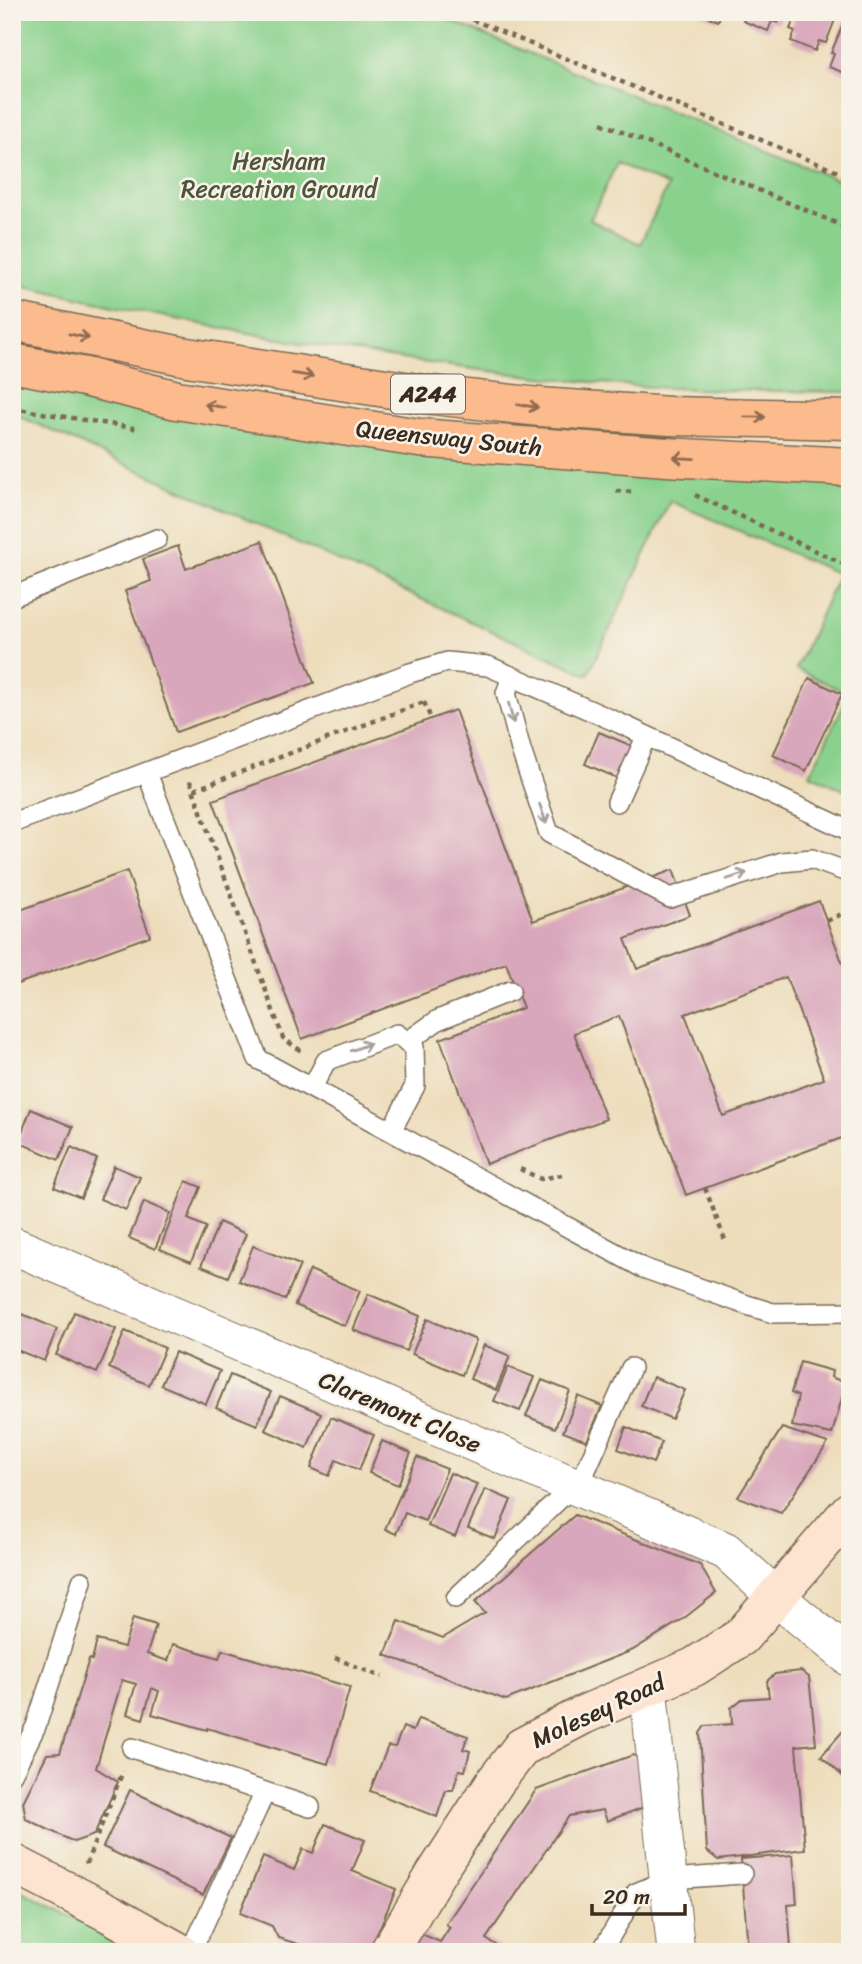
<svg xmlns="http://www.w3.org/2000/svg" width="862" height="1964" font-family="Sriracha,sans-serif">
  <rect width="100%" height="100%" fill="#f7f3e8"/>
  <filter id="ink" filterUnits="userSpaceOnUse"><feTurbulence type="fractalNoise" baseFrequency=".0143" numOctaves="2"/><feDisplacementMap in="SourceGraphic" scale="14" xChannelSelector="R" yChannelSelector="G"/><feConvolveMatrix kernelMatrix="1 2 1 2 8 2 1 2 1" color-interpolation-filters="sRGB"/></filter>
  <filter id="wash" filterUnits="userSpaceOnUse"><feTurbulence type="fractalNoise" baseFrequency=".00686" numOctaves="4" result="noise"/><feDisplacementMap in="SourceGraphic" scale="28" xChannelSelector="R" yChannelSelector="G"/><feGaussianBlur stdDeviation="1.57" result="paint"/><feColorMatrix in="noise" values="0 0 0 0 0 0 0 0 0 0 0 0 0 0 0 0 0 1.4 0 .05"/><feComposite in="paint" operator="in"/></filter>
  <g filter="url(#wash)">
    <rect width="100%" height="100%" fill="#edddbb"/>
    <!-- green -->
    <path fill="#8ad18d" stroke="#627e56" stroke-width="2" fill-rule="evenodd" d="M12,12H429L850,185V392C764,391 676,391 591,382C396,364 203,328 12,283ZM617,163L668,186L640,244L590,220Z
      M18,379L850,479V793L810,774L849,694L796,669L839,574L670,501L588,675L17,415Z
      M12,1887L142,1952H12Z"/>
    <g id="blocks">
      <!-- building -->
      <path fill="#d9a7bc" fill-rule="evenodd" d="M698,12H722L718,21Z
        M747,12H783L778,23L772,21L768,31L743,21Z
        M797,12H838L826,43L819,41L815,51L791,41L795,31L790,29Z
        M848,12H850V75L829,67L834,54L831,53Z
        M262,541L314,683L176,732L125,591L151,581L143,559L178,546L186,569Z
        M809,678L842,694L806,771L773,755Z
        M455,710L533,921L673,870L690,915L625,939L637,969L819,901L850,983V1135L686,1195L619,1016L574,1033L606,1119L486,1164L440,1039L523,1008L506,963L302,1039L213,800ZM786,977L824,1079L723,1116L685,1014Z
        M599,732L632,746L619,779L585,764Z
        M127,871L150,936L12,986V913Z
        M31,1109L73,1127L59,1160L18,1142Z
        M71,1147L97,1159L81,1198L54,1187Z
        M114,1166L140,1177L126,1210L100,1199Z
        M186,1181L201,1187L188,1219L206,1227L191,1262L160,1249Z
        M144,1202L170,1213L155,1249L129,1238Z
        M219,1222L246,1234L228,1277L201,1266Z
        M253,1246L300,1265L285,1300L239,1281Z
        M310,1270L360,1291L345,1326L295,1305Z
        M368,1294L420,1316L406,1351L353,1330Z
        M13,1310L57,1329L44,1361L12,1348Z
        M74,1312L116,1329L97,1373L56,1355Z
        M427,1319L476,1340L462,1375L412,1354Z
        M125,1331L165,1348L149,1385L109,1368Z
        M484,1345L510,1356L496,1390L470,1379Z
        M175,1352L220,1371L206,1404L161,1385Z
        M800,1362L832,1371L831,1377L846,1383L832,1434L792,1426L798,1396L791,1393Z
        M508,1367L534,1377L520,1411L494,1401Z
        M230,1375L271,1392L257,1425L216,1408Z
        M653,1377L685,1390L672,1419L641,1406Z
        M542,1380L570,1391L555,1428L526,1416Z
        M280,1396L321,1413L307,1448L265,1430Z
        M578,1396L602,1406L587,1441L563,1432Z
        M331,1417L374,1435L359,1470L336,1460L329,1476L311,1468Z
        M626,1427L662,1442L653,1463L618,1449Z
        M782,1428L828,1443L781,1513L738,1497Z
        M382,1441L411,1453L398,1485L369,1473Z
        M417,1457L447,1469L425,1521L405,1513L396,1534L385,1529Z
        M450,1473L477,1484L455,1537L428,1526Z
        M485,1489L511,1500L495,1539L468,1528Z
        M575,1515L700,1565L716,1593L683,1619L633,1650L506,1700L385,1655L399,1621L443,1638L485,1613L475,1602Z
        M133,1618L156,1625L147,1654L168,1661L173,1644L219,1658L222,1650L350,1687L328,1764L207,1728V1730L152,1714L159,1691L152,1688L143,1719L127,1714L136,1684L122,1680L96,1768L118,1782L94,1835L74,1842L26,1819L23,1802L47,1754L60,1753L89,1659L92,1660L97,1640L124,1647Z
        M801,1671L809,1677L816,1744L796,1746L805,1849L718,1860L707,1851L700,1733L705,1726L732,1724L731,1708L742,1699L769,1697L767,1681L775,1674Z
        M418,1719L468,1736L463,1749L470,1751L465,1771L459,1770L453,1790H446L437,1817L370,1791L388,1746L395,1747L403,1727L413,1731Z
        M850,1723V1775L846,1779L821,1756Z
        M633,1755L650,1764L652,1804L607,1821L603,1810L569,1816L486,1939L507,1952H413L422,1934L440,1942L450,1927L446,1924L536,1790Z
        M130,1790L231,1838L203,1895L103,1847Z
        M325,1824L365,1840L352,1871L396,1889L374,1942L348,1952H325L278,1938L272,1926L240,1913L263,1857L294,1870L303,1849L313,1853Z
        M793,1855L797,1904L788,1905L791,1949L773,1952H737V1950L748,1949L741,1859Z"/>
    </g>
  </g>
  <g filter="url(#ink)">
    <use href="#blocks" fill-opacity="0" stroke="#796955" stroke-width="2"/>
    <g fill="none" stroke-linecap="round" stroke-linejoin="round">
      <defs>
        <path id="lane" d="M12,597L157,539
          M512,677L506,693L521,750L549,833L670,898L782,862L812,859L850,873
          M147,773L258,1059L643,1268L747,1305L773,1313L850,1312
          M617,802L646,737
          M12,823L410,673L447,662L488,666L619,723L850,831
          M407,1042L438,1020L510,991
          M312,1088L326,1061L397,1034L414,1047L415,1086L391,1131
          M578,1488L631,1368
          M456,1598L573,1486
          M132,1748L310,1807
          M12,1774L36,1726L82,1581
          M191,1952L265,1792
          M601,1952L636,1893L670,1879L742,1874"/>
        <path id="street" d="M12,1245L726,1551L776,1597L850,1658
          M648,1687L676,1952"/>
        <path id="secondary" d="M12,1863L109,1913L179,1952
          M389,1952L436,1873L495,1782L522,1747L583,1715L694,1667L741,1637L850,1511"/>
        <path id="primary" d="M12,321L187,357L424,394L540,407L670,416L850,420
          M12,363L85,377L177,400L419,438L667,457L850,467"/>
      </defs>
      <!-- lane casing -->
      <use href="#lane" stroke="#796955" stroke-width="22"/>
      <!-- street casing -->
      <use href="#street" stroke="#796955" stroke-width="39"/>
      <!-- secondary casing -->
      <use href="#secondary" stroke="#796955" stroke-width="41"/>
      <!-- primary casing -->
      <use href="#primary" stroke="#796955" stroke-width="41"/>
      <!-- path -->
      <path stroke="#796955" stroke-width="4.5" stroke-dasharray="5 5" stroke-linecap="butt" d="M454,12L850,177
        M601,123L850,229
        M12,408L139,429
        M616,491L635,492
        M695,495L850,567
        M424,702L431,719
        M190,781L283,1038L304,1053
        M194,790L424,702
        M827,921L850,910
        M520,1169L541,1179L562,1175
        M705,1188L725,1240
        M335,1658L382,1677
        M86,1864L123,1771"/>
      <!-- lane -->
      <use href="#lane" stroke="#fff" stroke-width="19"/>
      <!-- street -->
      <use href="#street" stroke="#fff" stroke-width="37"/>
      <!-- secondary -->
      <use href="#secondary" stroke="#fde4d1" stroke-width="38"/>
      <!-- primary -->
      <use href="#primary" stroke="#fbbb8d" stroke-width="38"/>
    </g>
    <!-- one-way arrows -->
    <defs><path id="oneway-shaft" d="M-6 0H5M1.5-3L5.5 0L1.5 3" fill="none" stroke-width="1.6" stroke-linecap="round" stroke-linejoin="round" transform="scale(1.75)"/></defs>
    <g stroke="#916b50">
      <use href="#oneway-shaft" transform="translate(79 336) rotate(12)"/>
      <use href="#oneway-shaft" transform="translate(303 375) rotate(9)"/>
      <use href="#oneway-shaft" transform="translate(215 406) rotate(-170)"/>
      <use href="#oneway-shaft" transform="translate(528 406) rotate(7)"/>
      <use href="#oneway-shaft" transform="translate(755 417) rotate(1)"/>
      <use href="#oneway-shaft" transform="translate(684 458) rotate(-177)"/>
    </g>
    <g stroke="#a79f9a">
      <use href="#oneway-shaft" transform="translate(511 713) rotate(76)"/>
      <use href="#oneway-shaft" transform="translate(543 814) rotate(71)"/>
      <use href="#oneway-shaft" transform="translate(737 876) rotate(-18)"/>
      <use href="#oneway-shaft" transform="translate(361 1047) rotate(-21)"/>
    </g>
  </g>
  <g text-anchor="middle" stroke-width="5" stroke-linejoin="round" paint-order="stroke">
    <!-- shield labels -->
    <rect fill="#f7f3e8" stroke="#73665b" stroke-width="2" x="391" y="374.5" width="74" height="39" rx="5"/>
    <g font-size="23" font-weight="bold" fill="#3b2a1e">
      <text x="428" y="402">A244</text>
    </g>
    <!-- park labels -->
    <g font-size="24" fill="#4f543a" stroke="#f7f3e8">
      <text x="279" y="169">Hersham<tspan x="279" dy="28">Recreation Ground</tspan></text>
    </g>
    <!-- street labels -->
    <g font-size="24" fill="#3b2a1e" stroke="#f7f3e8">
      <text transform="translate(449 438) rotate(6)" y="8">Queensway South</text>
      <text transform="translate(400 1412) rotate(23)" y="8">Claremont Close</text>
      <text transform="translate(598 1711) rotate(-25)" y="8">Molesey Road</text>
    </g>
  </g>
  <!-- margin -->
  <rect width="862" height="1964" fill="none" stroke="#f7f3e8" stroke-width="42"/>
  <!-- scale -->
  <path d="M592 1904v10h93v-10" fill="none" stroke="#3b2a1e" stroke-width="3.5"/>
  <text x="603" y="1904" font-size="21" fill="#3b2a1e" stroke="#f7f3e8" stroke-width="5" paint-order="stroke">20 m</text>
</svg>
